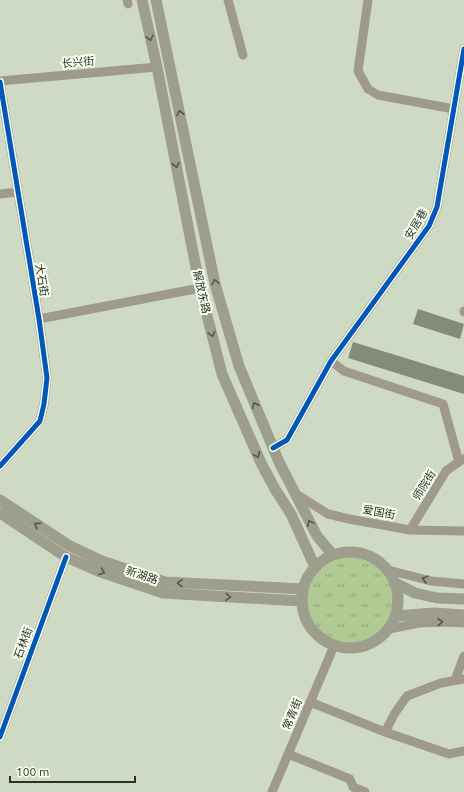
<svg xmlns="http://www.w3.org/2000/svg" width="464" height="792" font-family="Ubuntu,'Noto Sans SC',sans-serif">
  <defs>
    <pattern id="grass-tufts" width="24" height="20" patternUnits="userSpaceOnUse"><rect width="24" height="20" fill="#afcb93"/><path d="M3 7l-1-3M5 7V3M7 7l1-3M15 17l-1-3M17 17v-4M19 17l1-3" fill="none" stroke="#8fa578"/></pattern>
  </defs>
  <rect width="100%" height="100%" fill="#cfdac4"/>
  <!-- grass -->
  <path fill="url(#grass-tufts)" d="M302 600a48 48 0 1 1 96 0a48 48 0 1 1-96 0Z"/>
  <!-- building -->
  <path fill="#858b79" d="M418,309L464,324L460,339L413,324Z
    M353,342L464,376V394L348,358Z"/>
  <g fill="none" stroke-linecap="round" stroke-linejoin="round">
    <!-- minor -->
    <path stroke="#9f9a8c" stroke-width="9" d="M127,0L128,4
      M228,0L243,55
      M368,0L358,71L368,89L378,95L454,109
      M0,81L157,67
      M0,82L39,319L47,378L44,404L40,421L0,466
      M0,194L18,192
      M464,312V311
      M39,319L200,288
      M331,361L344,371L443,404L459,462
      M273,448L287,440L331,361L429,226L437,207L464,49
      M296,494L328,514L349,519L410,530L464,531
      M410,530L446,471L463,459
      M388,570L431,581L464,584
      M389,629L419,623L445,622L464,623
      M455,680L464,656
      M310,702L385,732L449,754L464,751
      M385,732L395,713L407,696L441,683L464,679
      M0,737L66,557
      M288,754L350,779L353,787L365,792
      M272,792L334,646"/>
    <!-- major -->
    <path stroke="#9e9e8d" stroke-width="11" d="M142,0L157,67L200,288L222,374L261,463L275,489L291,514L315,567
      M156,0L215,284L239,366L279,462L317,536L333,555
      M0,500L70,546L102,561L165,582L303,589
      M0,513L66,557L98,571L163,593L301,601
      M302 600a48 48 0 1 1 96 0a48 48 0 1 1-96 0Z
      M395,583L415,593L437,598L464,599
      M396,616L434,613L464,615"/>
    <defs>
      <path id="cycleway" d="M0,82L39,319L47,378L44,404L40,421L0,466
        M273,448L287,440L331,361L429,226L437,207L464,49
        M0,737L66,557"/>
    </defs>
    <!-- cycleway casing -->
    <use href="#cycleway" stroke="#f8fff2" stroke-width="8"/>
    <!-- cycleway -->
    <use href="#cycleway" stroke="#0057b8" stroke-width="5"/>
  </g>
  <!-- one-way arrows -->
  <defs><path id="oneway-chevron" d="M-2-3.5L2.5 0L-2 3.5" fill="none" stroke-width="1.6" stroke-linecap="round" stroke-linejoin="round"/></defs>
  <g stroke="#535847">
    <use href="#oneway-chevron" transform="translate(150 38) rotate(77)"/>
    <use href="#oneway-chevron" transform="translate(180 113) rotate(-102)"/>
    <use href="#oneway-chevron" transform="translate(176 165) rotate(79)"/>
    <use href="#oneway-chevron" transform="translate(215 282) rotate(-103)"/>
    <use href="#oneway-chevron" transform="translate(212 334) rotate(76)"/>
    <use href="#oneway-chevron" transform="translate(255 405) rotate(-113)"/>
    <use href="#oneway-chevron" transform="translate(257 455) rotate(67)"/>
    <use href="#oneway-chevron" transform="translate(310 523) rotate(-118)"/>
    <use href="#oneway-chevron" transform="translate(37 525) rotate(-147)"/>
    <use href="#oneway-chevron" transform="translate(102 572) rotate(20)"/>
    <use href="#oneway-chevron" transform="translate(180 583) rotate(-177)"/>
    <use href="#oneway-chevron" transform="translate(228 597) rotate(3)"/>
  </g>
  <g stroke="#535647">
    <use href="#oneway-chevron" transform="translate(425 579) rotate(-165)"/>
    <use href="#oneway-chevron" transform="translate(440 622) rotate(-2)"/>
  </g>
  <g text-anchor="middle" stroke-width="4" stroke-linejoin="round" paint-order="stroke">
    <!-- street labels -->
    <g font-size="11" fill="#2a3222" stroke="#f8fff2">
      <text transform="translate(78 62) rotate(-5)" y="4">长兴街</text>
      <text transform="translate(416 224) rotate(-59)" y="4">安居巷</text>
      <text transform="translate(42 280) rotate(81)" y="4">大石街</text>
      <text transform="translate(202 292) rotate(77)" y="4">解放东路</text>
      <text transform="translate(424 485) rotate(-58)" y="4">师院街</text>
      <text transform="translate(379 512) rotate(10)" y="4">爱国街</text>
      <text transform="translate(142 575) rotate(19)" y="4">新湖路</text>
      <text transform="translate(23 643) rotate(-70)" y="4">石林街</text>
      <text transform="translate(292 714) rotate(-67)" y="4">常青街</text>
    </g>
  </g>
  <!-- scale -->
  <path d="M10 776v6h125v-6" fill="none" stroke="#2a3222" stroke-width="2"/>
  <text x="16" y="776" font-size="12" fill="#2a3222" stroke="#f8fff2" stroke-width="3" paint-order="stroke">100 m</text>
</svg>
